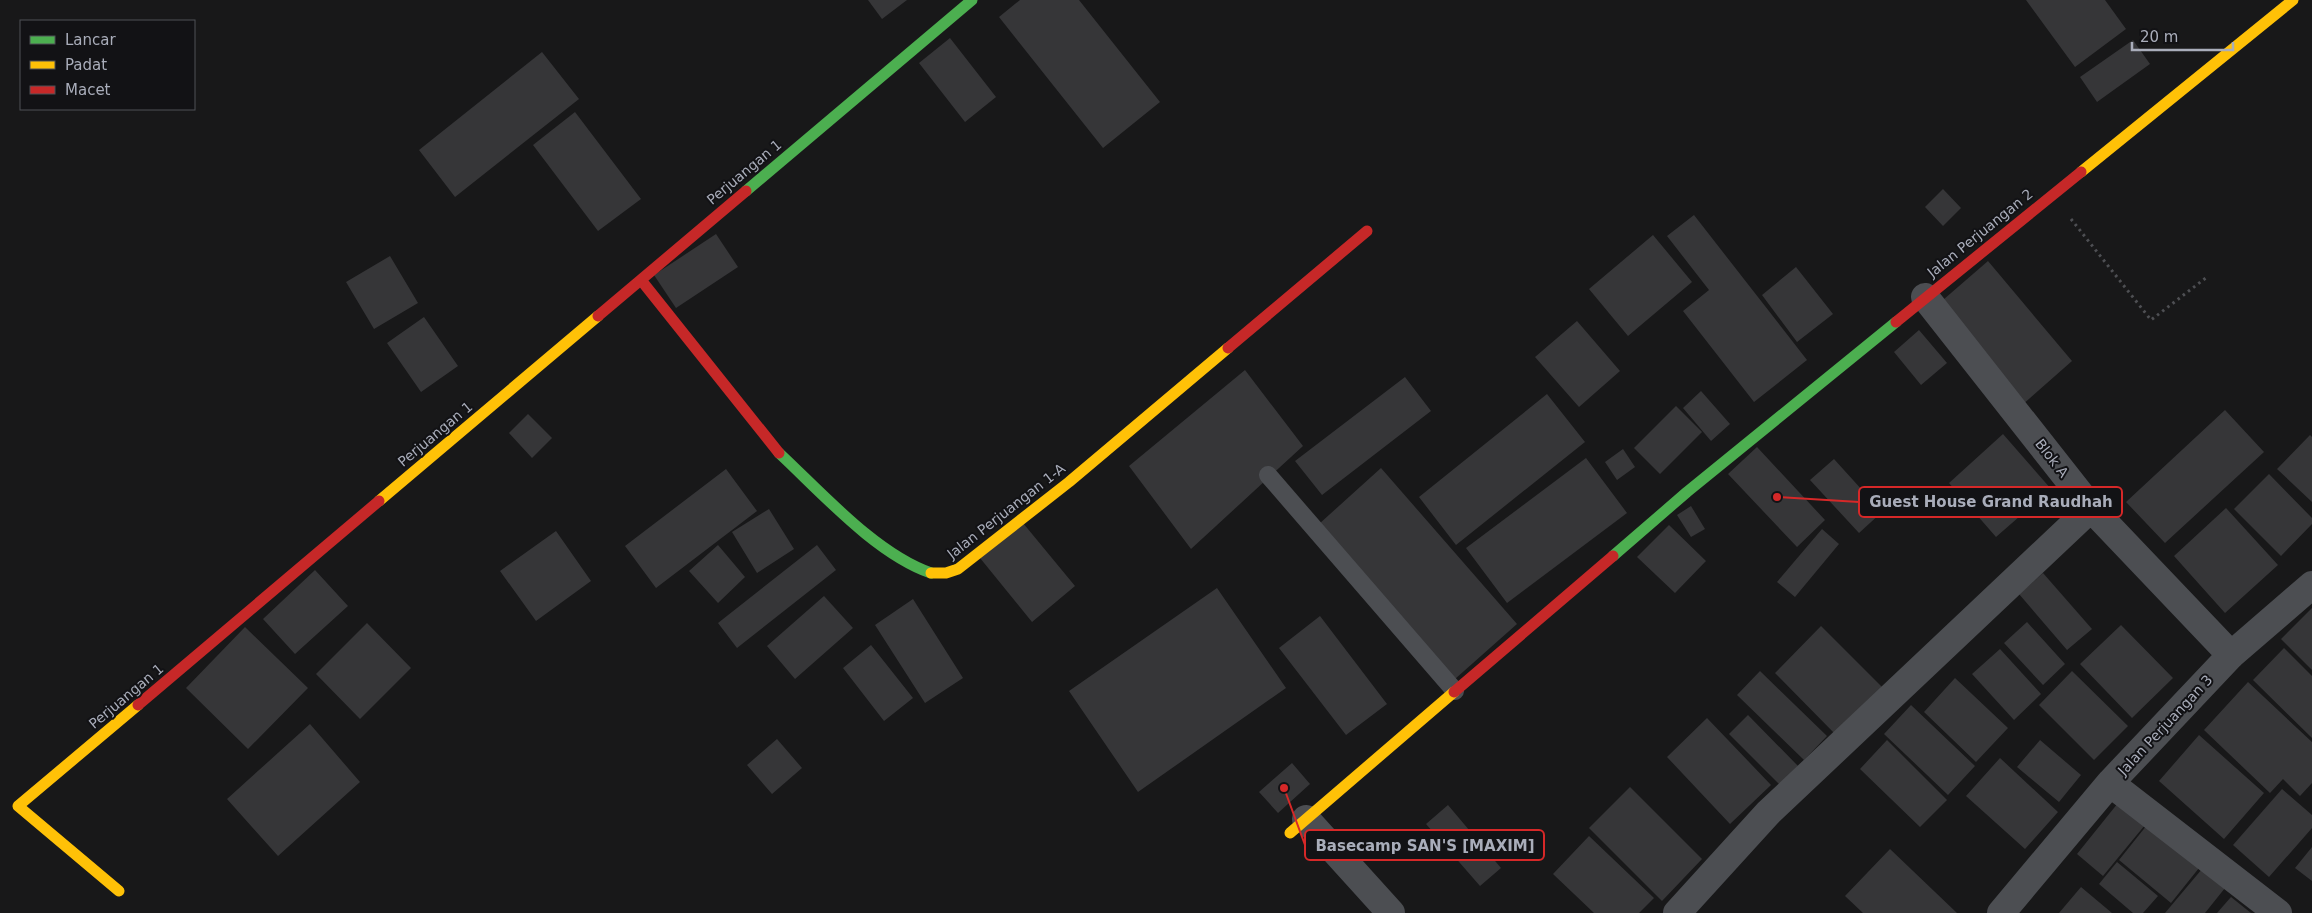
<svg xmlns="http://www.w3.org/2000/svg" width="2312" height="913" font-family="'DejaVu Sans',sans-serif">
  <rect width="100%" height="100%" fill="#181819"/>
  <!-- building -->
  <path fill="#363638" d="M868,0H907L882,19Z
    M1020,0H1079L1160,102L1103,148L999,17Z
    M2026,0H2105L2126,29L2075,67Z
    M950,38L996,97L965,122L919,63Z
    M2133,40L2150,64L2097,102L2080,77Z
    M542,52L579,99L455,197L419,150Z
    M575,112L641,199L598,231L533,145Z
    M1943,189L1961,208L1943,226L1925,207Z
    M1694,215L1807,360L1754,402L1683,311L1709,290L1667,236Z
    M716,234L738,267L676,308L654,275Z
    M1653,235L1692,282L1628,336L1589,289Z
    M390,256L418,303L374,329L346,282Z
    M1988,261L2072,361L2021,406L1936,306Z
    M1796,267L1833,314L1797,342L1762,295Z
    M424,317L458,366L421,392L387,343Z
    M1577,321L1620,371L1579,407L1535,357Z
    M1919,330L1947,363L1921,385L1894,352Z
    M1245,370L1303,446L1191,549L1129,466Z
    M1405,377L1431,411L1322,495L1295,461Z
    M1701,391L1730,424L1711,441L1683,408Z
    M1547,394L1585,442L1456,545L1419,497Z
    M1676,406L1702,432L1660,474L1634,448Z
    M2225,410L2264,452L2165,543L2126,502Z
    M528,414L552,438L532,458L509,433Z
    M2003,434L2051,489L1996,537L1949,483Z
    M2310,435L2312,437V502L2277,469Z
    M1757,447L1825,520L1797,547L1728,474Z
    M1623,449L1635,467L1617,480L1605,462Z
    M1586,458L1627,513L1507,603L1466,548Z
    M1834,459L1882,512L1859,533L1810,480Z
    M1381,468L1517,624L1455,679L1319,524Z
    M726,469L757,511L656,588L625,546Z
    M2269,474L2312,518V524L2281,556L2234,509Z
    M1691,506L1705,529L1691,537L1677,515Z
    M2226,508L2278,565L2225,613L2174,556Z
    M769,509L794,549L757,573L732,532Z
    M1023,523L1075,586L1032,622L980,558Z
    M1669,525L1706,561L1675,593L1637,557Z
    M1822,529L1839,544L1795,597L1777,582Z
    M556,531L591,581L536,621L500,571Z
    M718,545L745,577L718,603L689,571Z
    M817,545L836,570L737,648L718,623Z
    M315,570L348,606L295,654L263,619Z
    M2043,573L2092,629L2067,650L2019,594Z
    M1217,588L1286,688L1138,792L1069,691Z
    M824,596L853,628L795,679L767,646Z
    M913,599L963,678L925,703L875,625Z
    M2312,608V670L2281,639Z
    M1320,616L1387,704L1346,735L1279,648Z
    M2027,622L2065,664L2043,685L2004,643Z
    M367,623L411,668L360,719L316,674Z
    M2121,625L2173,678L2132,718L2080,664Z
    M1821,626L1883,688L1836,735L1775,673Z
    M245,627L308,688L248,749L186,688Z
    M871,645L913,698L884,721L843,668Z
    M2284,648L2312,676V738L2253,680Z
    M2000,649L2041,694L2014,720L1972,674Z
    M1760,671L1827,736L1804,760L1737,695Z
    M2072,671L2128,726L2094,760L2039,705Z
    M1955,678L2008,728L1976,762L1924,712Z
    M2248,682L2312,742V783L2300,796L2283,779L2270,793L2204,730Z
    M1911,705L1975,766L1948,795L1884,734Z
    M1748,715L1798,766L1780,785L1729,734Z
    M1707,718L1771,785L1730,824L1667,757Z
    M310,724L360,782L278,856L227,799Z
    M2199,735L2264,793L2224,839L2159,781Z
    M777,739L802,768L772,794L747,765Z
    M1887,740L1947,800L1920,827L1860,769Z
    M2040,740L2081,775L2059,802L2017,767Z
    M2000,758L2058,812L2025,849L1966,796Z
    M1292,763L1310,784L1278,813L1259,792Z
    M1630,787L1702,859L1662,901L1589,828Z
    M2282,789L2312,815V828L2269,877L2233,845Z
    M2118,803L2145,825L2103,876L2077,854Z
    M1448,805L1501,868L1480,886L1426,824Z
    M2147,825L2199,868L2171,903L2119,860Z
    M1589,836L1654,898L1639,913H1594L1553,874Z
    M2312,847V881L2295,868Z
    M1890,849L1957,913H1863L1845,896Z
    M2117,862L2158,896L2143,913H2133L2099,884Z
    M2202,869L2225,888L2205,913H2165Z
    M2081,887L2112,913H2059Z
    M2231,897L2251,913H2217Z"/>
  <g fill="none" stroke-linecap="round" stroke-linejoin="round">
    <!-- path -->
    <path stroke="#4e4f53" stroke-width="3" stroke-dasharray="2.5 4" stroke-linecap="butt" d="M2071,219L2151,320L2207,277"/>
    <!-- lane -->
    <path stroke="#4c4e52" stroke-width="18" d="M1268,475L1455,691"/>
    <!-- street -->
    <path stroke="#4c4e52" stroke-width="28" d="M1925,297L2091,508L2231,655
      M2110,783L2278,913
      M1306,819L1391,913
      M1677,913L1768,813L2091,508
      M2001,913L2110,783L2231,655L2312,585"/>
    <!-- fast -->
    <path stroke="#4caf50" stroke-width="11" d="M746,191L972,0
      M779,453C822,493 876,554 931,573
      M1613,556L1687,492L1896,322"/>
    <!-- slow -->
    <path stroke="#ffc107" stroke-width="11" d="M2081,172L2293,0
      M379,501L598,316
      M931,573H946L958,569L1069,482L1228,348
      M1290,833L1454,692
      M119,891L18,806L138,705"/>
    <!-- jam -->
    <path stroke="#c62828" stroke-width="11" d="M641,280L779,453
      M598,316L746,191
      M1896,322L2081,172
      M1228,348L1367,231
      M1454,692L1613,556
      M138,705L379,501"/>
  </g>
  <g text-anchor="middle" stroke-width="4" stroke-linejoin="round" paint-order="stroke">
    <!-- street labels -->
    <g font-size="14" fill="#a9adba" stroke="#121215">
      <text transform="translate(744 172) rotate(-40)" y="5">Perjuangan 1</text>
      <text transform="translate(1980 233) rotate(-39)" y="5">Jalan Perjuangan 2</text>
      <text transform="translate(435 434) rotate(-40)" y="5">Perjuangan 1</text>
      <text transform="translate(2052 458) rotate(52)" y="5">Blok A</text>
      <text transform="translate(1006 511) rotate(-38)" y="5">Jalan Perjuangan 1-A</text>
      <text transform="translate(126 696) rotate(-40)" y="5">Perjuangan 1</text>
      <text transform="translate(2165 725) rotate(-47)" y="5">Jalan Perjuangan 3</text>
    </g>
  </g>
  <!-- callouts -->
  <path fill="none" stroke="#d62828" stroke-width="2" d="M1777 497L1859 502M1284 788L1305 845"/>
  <g fill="#d62828" stroke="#121215" stroke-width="2">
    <circle cx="1777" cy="497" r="5"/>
    <circle cx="1284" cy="788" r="5"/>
  </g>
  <g fill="#121215" stroke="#d62828" stroke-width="2">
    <rect x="1859" y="487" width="263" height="30" rx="5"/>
    <rect x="1305" y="830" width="239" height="30" rx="5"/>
  </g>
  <g font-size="15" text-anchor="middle" font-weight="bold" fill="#a9adba">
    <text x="1991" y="507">Guest House Grand Raudhah</text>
    <text x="1425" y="851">Basecamp SAN'S [MAXIM]</text>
  </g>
  <!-- legend -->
  <rect x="20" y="20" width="175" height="90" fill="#121215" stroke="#4e5057"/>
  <rect x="30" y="36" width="25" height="8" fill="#4caf50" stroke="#4e5057"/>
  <text x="65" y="45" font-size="15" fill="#a9adba">Lancar</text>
  <rect x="30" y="61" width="25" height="8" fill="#ffc107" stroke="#4e5057"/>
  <text x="65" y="70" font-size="15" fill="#a9adba">Padat</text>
  <rect x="30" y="86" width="25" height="8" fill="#c62828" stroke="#4e5057"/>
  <text x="65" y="95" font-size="15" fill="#a9adba">Macet</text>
  <!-- scale -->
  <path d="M2132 42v8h101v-8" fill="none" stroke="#a9adba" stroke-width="2.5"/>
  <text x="2140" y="42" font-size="15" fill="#a9adba" stroke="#121215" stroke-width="4" paint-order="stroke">20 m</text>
</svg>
